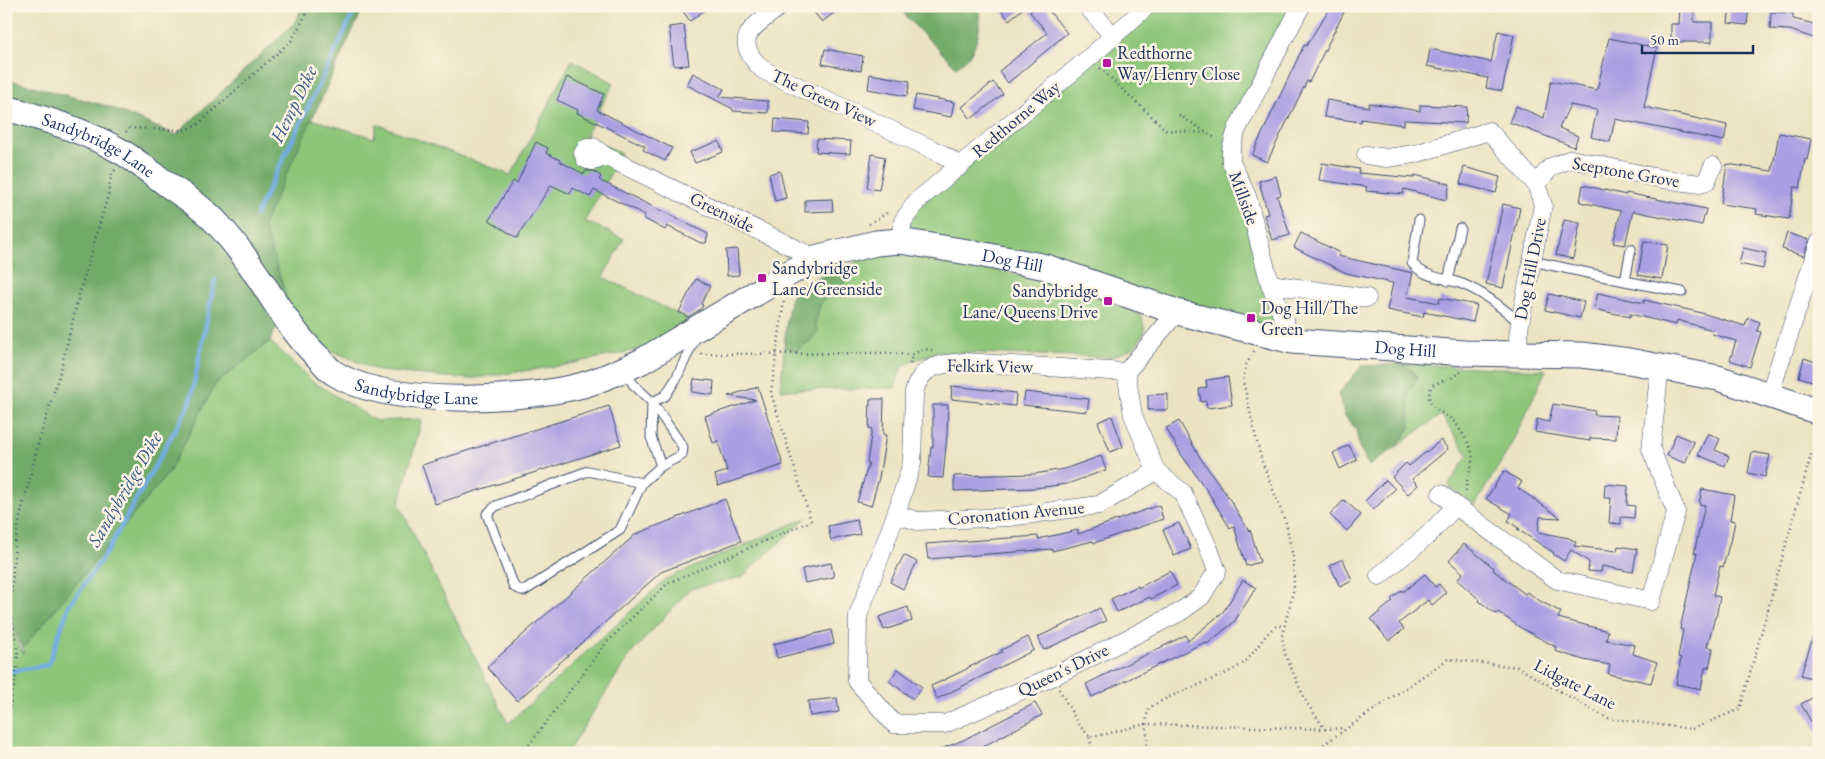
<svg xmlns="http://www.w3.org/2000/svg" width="1825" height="759" font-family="'EB Garamond',serif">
  <rect width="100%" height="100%" fill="#fcf5e5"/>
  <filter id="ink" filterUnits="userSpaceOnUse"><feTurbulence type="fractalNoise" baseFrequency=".02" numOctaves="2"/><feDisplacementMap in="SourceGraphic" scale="10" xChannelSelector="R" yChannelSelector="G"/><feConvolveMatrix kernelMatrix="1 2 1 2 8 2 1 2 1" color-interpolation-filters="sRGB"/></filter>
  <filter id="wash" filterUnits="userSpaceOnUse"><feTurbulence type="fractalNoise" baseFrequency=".0096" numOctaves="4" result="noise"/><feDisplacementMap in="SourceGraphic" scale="20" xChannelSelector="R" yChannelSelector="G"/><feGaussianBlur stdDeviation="1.12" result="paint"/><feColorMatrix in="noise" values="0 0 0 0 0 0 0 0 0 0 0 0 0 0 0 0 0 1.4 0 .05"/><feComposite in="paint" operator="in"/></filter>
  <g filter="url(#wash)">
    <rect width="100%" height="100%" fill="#ebe3c1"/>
    <!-- green -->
    <path fill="#8ec679" stroke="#547a6c" d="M1147,6H1301L1231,149L1292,341L900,241L903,221Z
      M572,60L614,83L586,135L621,154L585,221L624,239L603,277L696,323L656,346L565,365L469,379L378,371L317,344L288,302L263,225L311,119L374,138L377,124L511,175Z
      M903,254L963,263L1047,281L1129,307L1142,318L1145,331L1135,347L1112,357L941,352L914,360L901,369L895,388L781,390L784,346L796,351L811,340L821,302L836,293L844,284L842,270L870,255Z
      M270,341L312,381L376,421L422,419L399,504L508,724L666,579L806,518L742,577L690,589L629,656L567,753H6V612L23,654V648L169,472L216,383Z
      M1401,364L1546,370L1510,447L1475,505L1448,486L1468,455L1441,415L1396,447L1410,428L1408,393L1417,379L1413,371Z"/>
    <!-- forest -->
    <path fill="#72ab69" stroke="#466d64" d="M303,6H364L263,225L288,302L270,341L216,383L169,472L23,648L6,610V79L107,106L176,135L294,23Z
      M899,6H979C982,22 978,44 968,57C965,61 960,64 956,67L908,19Z
      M842,270L844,284L836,293L821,302L815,323L818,331L811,340L796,351L784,346C786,331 787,311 791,298C798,281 826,275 842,270Z
      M1401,364L1413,371L1417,379L1408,393L1410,428L1396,447L1369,466L1359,447L1356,429L1345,416L1338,394L1362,366Z"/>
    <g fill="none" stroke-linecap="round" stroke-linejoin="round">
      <!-- stream -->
      <path stroke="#73ade3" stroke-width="4.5" d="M256,215L357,6
        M6,672L48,665L69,606L108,550L190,403L215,280"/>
    </g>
    <g id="blocks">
      <!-- building -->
      <path fill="#aa9fe3" d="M679,6H710L690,21Z
        M819,6H843L822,22L813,11Z
        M998,6H1026L1009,20Z
        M1037,6H1045L1067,33L1008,83L999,71L1047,33L1030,12Z
        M1331,6H1347L1309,82L1307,81L1267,162L1252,155L1304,45L1306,46Z
        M1680,6H1694V22H1712V42H1671V24H1679Z
        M1730,6H1749L1747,25L1728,23Z
        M1771,12L1793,13V19L1819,25V40L1790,30L1770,29Z
        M684,25L689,65L674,66L669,27Z
        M1498,31L1514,35L1502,91L1486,88L1488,78L1427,66L1430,49L1491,62Z
        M1609,38L1657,48L1644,107L1727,125L1724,141L1615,119L1610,142L1591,137L1597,110L1570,105L1559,128L1578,136L1574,147L1509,122L1516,106L1544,118L1551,81L1597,90Z
        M825,49L863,56L861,71L822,64Z
        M693,73L724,89L719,97L768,101V113L733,111V109L687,85Z
        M870,74L910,81L907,96L868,89Z
        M567,77L604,94L597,110L672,148L665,161L643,150L645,146L577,113L578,110L557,100Z
        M993,82L1003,94L971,119L962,107Z
        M916,95L954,102L951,117L913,110Z
        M1327,100L1369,107V103L1420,111V105L1467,107L1466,123L1404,120V125L1361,119V122L1324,117Z
        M775,119L809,122L808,134L774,132Z
        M1779,133L1811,139L1807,160L1805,159L1800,188L1794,187L1789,219L1756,214L1757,209L1721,204L1727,164L1772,171Z
        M817,139L851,141L850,154L816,152Z
        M719,141L723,152L695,163L690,152Z
        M536,142L548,148L546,153L560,160L559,161L584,174L586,171H593L601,176L599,180L708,234L706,243H701L667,226L665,230L643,218L645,215L594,190L590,197L573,188L570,194L551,185L517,238L489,220L513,181L517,183Z
        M872,154L885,157L879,190L867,188Z
        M1322,163L1359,169L1358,173L1414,178L1415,175L1450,184L1446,200L1404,189L1403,194L1366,191L1367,187L1319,180Z
        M1464,167L1500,177L1496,193L1460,184Z
        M780,171L786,198L775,201L769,174Z
        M1276,176L1281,195L1277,196L1290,235L1272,240L1264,215L1268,214L1259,181Z
        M1583,185L1626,195V193L1706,209L1702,225L1633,211L1625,245L1613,243L1621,211L1580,202Z
        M832,199L833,211L805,212V200Z
        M1503,204L1520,208L1503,288L1486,284Z
        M1564,220L1580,223L1573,259L1556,255Z
        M1301,233L1340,253L1338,256L1413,273L1407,297L1439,303L1440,298L1477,305L1473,322L1424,312L1423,317L1387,310L1393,283L1346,273L1305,253L1294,247Z
        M1787,233L1809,240L1804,256L1782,249Z
        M1644,241L1668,245L1662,279L1638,275Z
        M1743,248L1766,253L1763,269L1739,264Z
        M737,249L739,275L727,276L726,250Z
        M696,279L710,286L701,304L703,305L701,309L688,317L679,312Z
        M1598,293L1644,303V300L1698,312L1745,326L1748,318L1760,322L1757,331L1761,332L1750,367L1730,360L1736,341L1712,334L1713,330L1677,320L1676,325L1630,314V317L1594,309Z
        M1549,294L1584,302L1580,318L1545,310Z
        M1804,358L1819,363V383L1799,377Z
        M1228,377L1232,405L1207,408L1206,401L1201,402L1199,389L1207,387L1206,380Z
        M694,379L714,381L713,395L692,392Z
        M952,386L1016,393L1015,406L951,399Z
        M758,387L783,465L718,486L715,475L727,471L718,441L713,443L705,416L756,400L728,396Z
        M1025,392L1089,399L1087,412L1023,405Z
        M1168,394V410H1148V395Z
        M870,399H884L883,435H886L879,478L871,506L857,502L869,463L867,462L872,429L869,428Z
        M1553,404L1595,411L1594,415L1617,416L1616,439L1590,438V441L1535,432L1537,419L1549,422Z
        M933,405H948L947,435L943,478L928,477L931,447H933Z
        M609,406L621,445L435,504L422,465Z
        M1112,416L1123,447L1110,452L1098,422Z
        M1179,421L1201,459L1227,495L1249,531L1250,530L1260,562L1246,566L1234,526L1230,528L1208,492L1181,454L1166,428Z
        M1708,433L1720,439L1715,450L1729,456L1725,466L1698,455Z
        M1676,434L1694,442L1685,463L1667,456Z
        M1441,440L1448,449L1412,479L1418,485L1408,494L1392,477L1406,463L1409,466Z
        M1349,445L1357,460L1340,469L1333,453Z
        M1752,452L1770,455L1765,477L1748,473Z
        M1101,456L1106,470L1067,484L1035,488L954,491V476L1034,474L1064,469Z
        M1504,471L1522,482L1518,488L1561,518L1540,517L1538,532L1569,538L1576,542L1574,546L1617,551L1618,546L1637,549L1633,572L1602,566L1601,572L1588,571L1589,562L1571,550L1564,561L1553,554L1554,553L1517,529H1520L1508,521L1512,514L1486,499Z
        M1386,480L1395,489L1373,510L1365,501Z
        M1605,484L1628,486L1627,505L1635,506L1634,518L1621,517V524L1609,523L1611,498H1604Z
        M1702,489L1734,495L1730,520L1735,521L1731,541H1730L1723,567L1720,566L1713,595L1720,597L1716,617H1715L1707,647L1713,648L1709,668H1705L1701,689L1676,684L1681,658L1678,657L1683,630L1680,629L1697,553H1694L1705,505L1699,504Z
        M725,499L741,541L661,572L517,701L487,667L636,534Z
        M1344,500L1361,515L1347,531L1330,515Z
        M1159,505L1163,519L1094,543L1093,541L1052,551V549L928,559L926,544L1038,536V539L1078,530V534Z
        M857,520L860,534L831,540L828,526Z
        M1179,523L1191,549L1174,556L1163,530Z
        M1464,544L1494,568L1493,570L1525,594L1527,592L1540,601L1561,612L1558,618L1608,631L1606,640L1635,645L1633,654L1657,662L1651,683L1608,674L1610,665L1584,660L1555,651L1556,647L1521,628L1498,612L1496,614L1479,601L1480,600L1457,580L1463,573L1449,561Z
        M904,555L917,562L903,589L890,582Z
        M1343,559L1352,581L1340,587L1330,565Z
        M831,563L834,577L805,583L802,569Z
        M1170,571L1177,585L1151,599L1150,597L1117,612L1111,599L1138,586V588Z
        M1425,574L1435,587L1439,584L1446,593L1432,605L1428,600L1399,623L1404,629L1389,641L1371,619L1393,601L1391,599L1402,590L1403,592Z
        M1243,580L1256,588L1234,622L1207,644L1205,642L1092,697L1086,684L1186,635L1188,641L1223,612Z
        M908,607L912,621L884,630L879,617Z
        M1100,608L1106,621L1044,650L1038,637Z
        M1816,627H1819V666L1815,679L1801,675Z
        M831,630L834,644L777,658L774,644Z
        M1028,637L1034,650L937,699L931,686L967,669V668L1002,652L1001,650Z
        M898,669L922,687L913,699L889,681Z
        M1814,697L1819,706V735L1801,704Z
        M837,698L839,712L810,716L808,701Z
        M1035,703L1042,715L978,749L969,753H932L963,740Z"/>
    </g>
  </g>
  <g filter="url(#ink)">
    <use href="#blocks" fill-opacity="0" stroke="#3a4a6d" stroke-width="1"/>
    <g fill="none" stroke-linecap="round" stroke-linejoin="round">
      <defs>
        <path id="lane" d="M1419,220L1412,263C1426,279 1443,277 1462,284C1483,292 1503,308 1520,323
          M1532,261L1625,281L1631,249
          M1448,281L1460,228
          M1625,281L1682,292
          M625,370L633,384L652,402L665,396L676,379L696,336
          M652,402L651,437L661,466
          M642,483L620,530L524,591L514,587L487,514L496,506L588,471L642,483L661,466L682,455L683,447L652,402"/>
        <path id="street" d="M780,6C752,28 730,38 763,70L942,154L951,160L958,168
          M1087,6L1113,36
          M1366,155L1387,158L1415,154L1489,131L1536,184L1543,205L1520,323L1518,337L1520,354
          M605,156C598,160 592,163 585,159L583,153L587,147H593L605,156L815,258
          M1536,184L1551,167L1571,159L1663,179L1700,184L1706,182L1713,166
          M900,241L903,221L917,201L1089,58L1147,6
          M1270,284L1367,298
          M1292,341L1270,284L1247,196L1231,162V149L1237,129L1301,6
          M1126,372L1133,415L1156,471L1183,493L1209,549L1217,571L1201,597L1180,612L1052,677L945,724H894L857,681L858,616L896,514L912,463L914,392C921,365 940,364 964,362L1126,372L1177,312
          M1769,396L1819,243
          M1441,494L1456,506
          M896,514L917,521L1009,517L1099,505L1156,471
          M1379,576L1427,536L1456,506L1557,580L1651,601L1676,512L1651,449L1660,366"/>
        <g id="secondary">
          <path id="s1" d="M6,108C46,119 86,131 122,152C138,162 153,174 168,185C181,194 194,202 205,212C218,222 230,238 240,251C268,287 287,329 321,360C325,365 329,370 334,373C388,408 523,401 583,385C603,379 623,370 642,361L815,258L876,243L900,241L974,253L1046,267L1177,312L1292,341L1465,353L1582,355L1629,361L1718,378L1819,412"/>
        </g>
      </defs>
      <!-- lane casing -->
      <use href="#lane" stroke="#3a4a6d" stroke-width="11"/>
      <!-- street casing -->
      <use href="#street" stroke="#3a4a6d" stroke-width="19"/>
      <!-- secondary casing -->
      <use href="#secondary" stroke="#3a4a6d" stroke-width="27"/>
      <!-- path -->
      <path stroke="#3a4a6d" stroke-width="2.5" stroke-dasharray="1 4" stroke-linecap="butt" d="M1100,68L1166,130L1206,133
        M1179,115L1217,139
        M126,132L129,128L182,130L196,126L291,41L311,6
        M869,224L890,211
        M1254,351L1246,365L1243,381L1261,459L1286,523L1293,557L1294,588L1282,636L1285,654L1306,702L1325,729L1344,728
        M701,354L888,353L912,355
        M910,364L912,355L923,349L932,350
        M1461,372L1453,377L1432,385C1422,407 1439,409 1452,420C1457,424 1461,431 1464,436C1483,464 1464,468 1466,495
        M6,608H10L15,544L20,517L39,441L60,372L79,295L108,195L111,176L115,170
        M1059,689L1078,724L1089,736
        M6,727L17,670L18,653L10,608
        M523,753L606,643L668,583L811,521L771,393L784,300
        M1093,753L1089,736C1108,736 1127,727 1147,724L1324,729
        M1134,753L1146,745C1149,733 1144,719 1149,708C1177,690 1212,683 1241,665C1256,654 1262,634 1278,625L1284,627
        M1311,753L1448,659L1517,667L1607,718L1692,729L1740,709L1818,430"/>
      <!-- lane -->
      <use href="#lane" stroke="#fff" stroke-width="9"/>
      <!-- street -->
      <use href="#street" stroke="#fff" stroke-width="18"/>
      <!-- secondary -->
      <use href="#secondary" stroke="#fff" stroke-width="25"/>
    </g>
  </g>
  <!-- markers -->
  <g fill="#b5179e" stroke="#fcf5e5" stroke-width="2">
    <rect x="1102" y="58" width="10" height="10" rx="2.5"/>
    <rect x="757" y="273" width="10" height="10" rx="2.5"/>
    <rect x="1103" y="296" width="10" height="10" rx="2.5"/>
    <rect x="1246" y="313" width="10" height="10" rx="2.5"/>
  </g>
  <g text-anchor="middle" stroke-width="5" stroke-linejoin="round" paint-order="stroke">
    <!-- poi labels -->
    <g font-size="18" fill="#1b2f5e" stroke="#fcf5e5" text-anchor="start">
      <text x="1117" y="59">Redthorne<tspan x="1117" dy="21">Way/Henry Close</tspan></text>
      <text x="772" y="274">Sandybridge<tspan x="772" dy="21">Lane/Greenside</tspan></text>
      <text x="1098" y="297" text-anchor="end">Sandybridge<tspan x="1098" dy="21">Lane/Queens Drive</tspan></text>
      <text x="1261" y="314">Dog Hill/The<tspan x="1261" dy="21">Green</tspan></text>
    </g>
    <!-- street labels -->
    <g font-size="18" fill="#1b2f5e" stroke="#fcf5e5">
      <text transform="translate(824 98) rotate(25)" y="6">The Green View</text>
      <text transform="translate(1016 119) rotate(-40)" y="6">Redthorne Way</text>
      <text dy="6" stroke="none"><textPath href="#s1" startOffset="100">Sandybridge Lane</textPath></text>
      <text transform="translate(1626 172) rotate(10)" y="6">Sceptone Grove</text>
      <text transform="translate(1244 198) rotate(70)" y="6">Millside</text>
      <text transform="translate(722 212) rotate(26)" y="6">Greenside</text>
      <text dy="6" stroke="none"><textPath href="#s1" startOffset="1154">Dog Hill</textPath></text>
      <text transform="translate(1530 269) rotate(-79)" y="6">Dog Hill Drive</text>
      <text dy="6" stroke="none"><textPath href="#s1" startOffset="1559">Dog Hill</textPath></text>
      <text transform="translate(990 366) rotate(1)" y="6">Felkirk View</text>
      <text dy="6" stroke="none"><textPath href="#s1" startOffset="520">Sandybridge Lane</textPath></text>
      <text transform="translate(1016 513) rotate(-5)" y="6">Coronation Avenue</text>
      <text transform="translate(1063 670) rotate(-26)" y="6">Queen's Drive</text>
      <text transform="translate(1575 684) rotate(27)" y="6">Lidgate Lane</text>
    </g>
    <!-- water labels -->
    <g font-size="19" font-style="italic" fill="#355586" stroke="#fcf5e5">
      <text transform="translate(293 104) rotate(-64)" y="7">Hemp Dike</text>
      <text transform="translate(124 489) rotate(-60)" y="7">Sandybridge Dike</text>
    </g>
  </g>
  <!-- margin -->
  <rect width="1825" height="759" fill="none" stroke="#fcf5e5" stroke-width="25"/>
  <!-- scale -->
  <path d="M1642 45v8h111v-8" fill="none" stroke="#1b2f5e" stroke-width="2.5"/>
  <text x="1650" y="45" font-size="15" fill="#1b2f5e" stroke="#fcf5e5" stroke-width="4" paint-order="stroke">50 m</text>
</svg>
